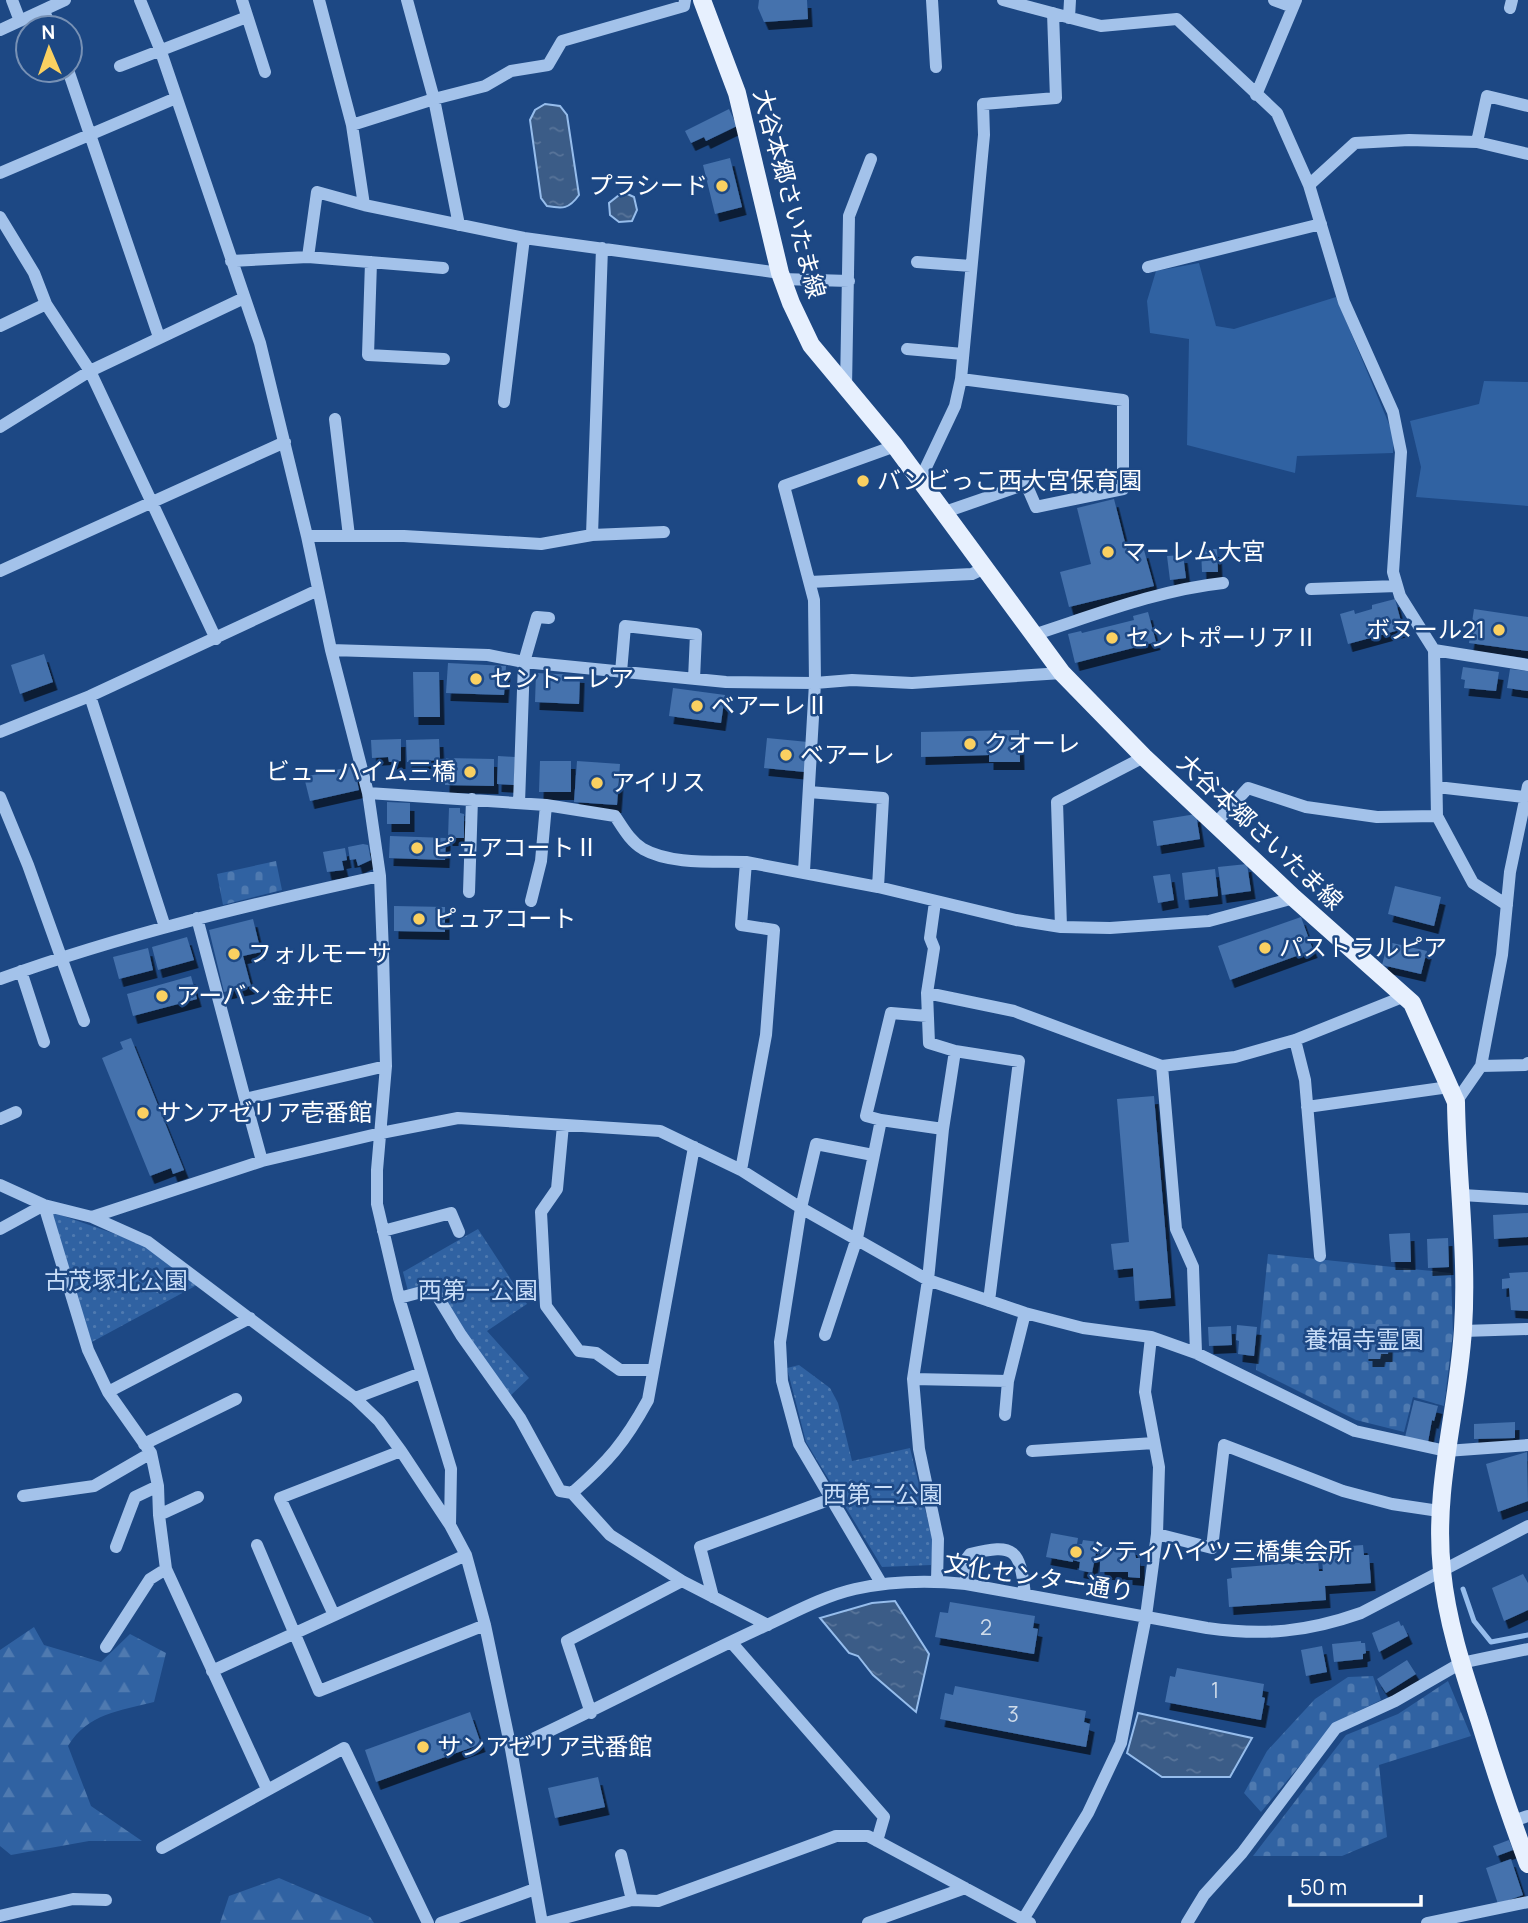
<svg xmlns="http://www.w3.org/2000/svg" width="1528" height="1923" font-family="Manrope,'Noto Sans JP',sans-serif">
  <defs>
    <pattern id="forest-firs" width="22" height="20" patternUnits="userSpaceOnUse" patternTransform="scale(1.75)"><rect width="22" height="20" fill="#3062a2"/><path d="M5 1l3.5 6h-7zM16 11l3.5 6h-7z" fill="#4f7ab0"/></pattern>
    <pattern id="cemetery-stones" width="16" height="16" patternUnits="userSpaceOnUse" patternTransform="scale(1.75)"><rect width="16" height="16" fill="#3062a2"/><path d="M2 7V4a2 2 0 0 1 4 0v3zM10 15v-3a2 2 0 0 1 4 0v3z" fill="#4f7ab0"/></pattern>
    <pattern id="park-dots" width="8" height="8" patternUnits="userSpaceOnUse" patternTransform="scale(1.75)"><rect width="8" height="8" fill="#3062a2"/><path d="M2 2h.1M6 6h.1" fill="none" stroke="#4f7ab0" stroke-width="1.8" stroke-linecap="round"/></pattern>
    <pattern id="water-ripples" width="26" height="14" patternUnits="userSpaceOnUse" patternTransform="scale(1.75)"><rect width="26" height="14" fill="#3b5c87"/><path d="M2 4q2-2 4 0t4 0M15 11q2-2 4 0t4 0" fill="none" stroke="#587499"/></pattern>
    <filter id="shadow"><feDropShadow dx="4.5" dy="8" stdDeviation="0" flood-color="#0009"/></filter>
  </defs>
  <rect width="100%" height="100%" fill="#1d4884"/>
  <!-- grass -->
  <path fill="#3062a2" d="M1199,263L1216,326L1234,329L1336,297L1394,436L1393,453L1297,456L1295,473L1187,445L1189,339L1150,333L1147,301L1156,271Z
    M1484,381L1528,382V506L1416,497L1421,467L1410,421L1479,404Z"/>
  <!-- forest -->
  <path fill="url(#forest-firs)" d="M34,1627L44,1645L101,1662L130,1634L166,1653L154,1702C120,1711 88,1713 68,1746L91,1806L142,1841H89L11,1855L0,1846V1650Z
    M279,1878L370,1917L374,1923H220L229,1896Z"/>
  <!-- cemetery -->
  <path fill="url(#cemetery-stones)" d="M276,861L282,890L223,905L217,874Z
    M1268,1254L1451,1273L1453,1333L1444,1406L1413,1397L1404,1432L1356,1420L1256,1370Z
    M1373,1676L1381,1700L1336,1722L1261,1812L1244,1793L1267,1751L1315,1699L1348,1677Z
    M1448,1681L1471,1736L1379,1765L1387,1837L1342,1856H1253L1346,1735L1398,1714Z"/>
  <!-- park -->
  <path fill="url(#park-dots)" d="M49,1211L147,1245L199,1284L90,1343Z
    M478,1229L527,1304L487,1331L529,1378L509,1397L434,1285L408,1291L403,1272Z
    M799,1365L830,1388L838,1403L852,1461L910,1448L933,1542L931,1565L882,1567L806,1442L787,1368Z"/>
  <!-- water -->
  <path fill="url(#water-ripples)" stroke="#96bdec" stroke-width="2" d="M545,104L560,106L567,115L579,195C569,209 563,209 547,206L541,198L530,120L535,110Z
    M623,192L634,197L637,210L632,221L619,222L610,215L609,203Z
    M895,1601L929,1654L916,1712L873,1675L858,1656L849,1653L820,1618L872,1603Z
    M1138,1713L1252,1738L1230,1777H1162L1127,1753Z"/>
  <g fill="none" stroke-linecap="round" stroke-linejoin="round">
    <!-- stream -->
    <path stroke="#96bdec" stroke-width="5" d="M1463,1589L1474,1621L1491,1642L1528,1635"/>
  </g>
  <!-- building -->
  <path fill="#4572ad" filter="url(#shadow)" d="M759,0H807L808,19L764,22L758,8Z
    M729,109L737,126L706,141L704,137L691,143L685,131Z
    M730,158L742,207L715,214L703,165Z
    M1114,499L1128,554L1144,550L1154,586L1069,607L1060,572L1091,564L1077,508Z
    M1201,549H1217L1218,572H1202Z
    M1183,555L1186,578L1170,580L1167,556Z
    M1395,599L1403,629L1348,644L1340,614L1354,610L1355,614L1372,609V605Z
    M1474,609L1528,617V651L1469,643Z
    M1148,612L1156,642L1075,663L1068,634L1081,631L1082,633L1134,620L1133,616Z
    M44,654L53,682L20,694L11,665Z
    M448,663L506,666L504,695L446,693Z
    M1463,667L1499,672L1496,691L1464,688L1465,680L1461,679Z
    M1510,669L1528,671V691L1507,688Z
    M413,672H439L440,717H414Z
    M536,673L580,675L579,704L535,702Z
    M673,688L725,695L721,723L669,716Z
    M1019,730L1020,762H989V755L921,757V732Z
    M767,738L808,742L805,772L764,768Z
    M401,739V761L389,762L388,757L372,758L371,740Z
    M439,739L440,760L407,762L406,740Z
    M498,756L515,757L514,785L497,784Z
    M446,758L494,759V786L445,785Z
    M540,761H571V792H539Z
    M577,761L620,764L617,805L574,802Z
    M354,766L359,790L310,801L304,777Z
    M387,802L410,803V824H387Z
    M449,808H460V813L464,814V838H448Z
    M1196,814L1200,839L1157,846L1153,821Z
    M390,836L446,838L445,860L389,858Z
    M363,844L368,845L371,860L358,866L356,859L350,860L348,847Z
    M345,848L347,860L342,861L344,870L327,872L323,852Z
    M1247,864L1251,891L1222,895L1218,867Z
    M1215,869L1218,896L1185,900L1182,873Z
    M1170,874L1174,900L1158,903L1153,876Z
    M1395,886L1441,897L1434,926L1388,914Z
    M394,906L445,907V932L394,931Z
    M1301,917L1313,950L1230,980L1218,946Z
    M253,919L261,952L243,956L251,986L224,992L209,930Z
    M187,937L194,960L158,970L152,947Z
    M1388,942L1427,951L1421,974L1382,965Z
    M148,948L153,970L119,979L113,957Z
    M191,976L197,999L133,1016L127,994Z
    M131,1038L184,1170L173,1174L171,1168L150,1176L102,1058L123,1049L120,1042Z
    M1154,1096L1171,1298L1135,1301L1133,1268L1114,1270L1111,1244L1129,1242L1117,1099Z
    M1528,1213V1237L1494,1239L1493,1215Z
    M1410,1233L1411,1262H1391L1389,1234Z
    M1448,1238L1449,1267L1428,1268L1427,1239Z
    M1528,1272V1311L1511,1310L1509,1288L1502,1289V1279L1510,1278L1509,1273Z
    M1364,1324H1389L1388,1354H1381L1380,1359H1368V1353H1364Z
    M1237,1325L1257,1327L1254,1356L1238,1354L1239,1341L1236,1340Z
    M1231,1326L1232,1345L1209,1346L1208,1327Z
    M1414,1400L1438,1406L1434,1421L1432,1420L1428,1442L1405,1437Z
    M1515,1422V1438L1474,1439V1424Z
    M1527,1452L1528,1501L1498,1512L1486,1464Z
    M1051,1533L1078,1538L1077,1544H1082L1083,1540L1098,1542L1092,1573L1079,1570L1080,1562L1073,1560V1562L1046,1557Z
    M1363,1545L1364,1555H1369L1371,1583L1325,1586L1326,1600L1229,1607L1227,1579L1232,1578L1231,1568L1318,1561L1319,1571H1323L1322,1558H1326L1325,1548Z
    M1100,1547H1133L1136,1558H1140V1578L1128,1577V1572H1100Z
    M1523,1574L1528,1583V1610L1504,1621L1492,1588Z
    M950,1602L1035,1616L1033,1628L1038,1629L1034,1654L935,1637L940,1612L948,1613Z
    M1399,1621L1401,1626L1403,1625L1408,1636L1379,1652L1372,1633Z
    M1361,1641V1643H1365L1366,1653L1363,1654V1659L1334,1662L1332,1644Z
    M1322,1646L1327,1672L1306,1676L1301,1650Z
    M1407,1660L1416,1674L1386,1693L1377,1679Z
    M1177,1668L1264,1684L1262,1697L1265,1698L1261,1720L1165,1702L1170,1676L1175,1677Z
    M955,1686L1086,1711L1084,1722L1090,1724L1086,1747L940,1719L945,1693L953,1695Z
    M470,1712L481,1744L376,1782L365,1750Z
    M598,1777L605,1807L555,1818L548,1788Z
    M1509,1840L1513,1850L1497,1856L1493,1846Z
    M1511,1859L1523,1895L1498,1904L1486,1868Z"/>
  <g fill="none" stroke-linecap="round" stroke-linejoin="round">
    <!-- minor -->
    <path stroke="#a3c2ea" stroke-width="12" d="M12,0L20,21
      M140,0L160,49L260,343L307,536L331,650L368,793L380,876L383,953L386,1066L377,1170V1204L399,1298L451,1469L450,1525
      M242,0L265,72
      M319,0L352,125L364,205
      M407,0L434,99L459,225
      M932,0L936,67
      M1003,0L1101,26L1177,19L1277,113L1309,185L1344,302L1393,412L1401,452L1393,572L1400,596L1434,650L1437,816L1473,883L1507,905
      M1274,0L1293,7
      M1510,8L1512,0
      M44,11L51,28
      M1069,18L1070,0
      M0,30L65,0
      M120,66L247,17
      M68,70L159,337
      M1256,95L1296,0
      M352,125L434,99L485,86L511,71L548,65L562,41L684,6L685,0
      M1477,142L1487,96L1528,106
      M0,173L176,98
      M1309,185L1355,143L1409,140L1477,142L1528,154
      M0,217L34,273L46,304L90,371L216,639
      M308,257L317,192L364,205L524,238L780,273
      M231,261L308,257L443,268
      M371,262L368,355L444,359
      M917,262L971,266
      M1148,267L1321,224
      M782,279L849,281
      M0,326L46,304
      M907,349L963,354
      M846,388L849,216L871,159
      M504,402L524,238
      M335,419L349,536
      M0,427L90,371L244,298
      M920,480L955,406L961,379L984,135L983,104L1056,98L1053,13
      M945,512L1026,484L1036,507L1123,489V400L961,379
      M592,535L602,248
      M307,536H404L541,544L592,535L664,532
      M0,571L285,442
      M810,582L972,574L985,568
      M1311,589L1397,586
      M1033,635C1095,615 1158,590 1223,583
      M331,650L488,655L524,662L726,682L815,683L852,680L912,683L1062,673
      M1434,650L1528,665
      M621,672L625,626L696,634L694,679
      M90,696L165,927
      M0,732L90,696L318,590
      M1437,787L1524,797
      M809,792L883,798L878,887
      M368,793L546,805L615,816C623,828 630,841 643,849C671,865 716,861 746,862L741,925L774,930L766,1035L741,1170
      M0,797L28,865L84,1021
      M519,803L524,662L537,617L549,618
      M1215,824L1248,788L1306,807L1377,817L1437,816
      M746,862L878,887L1016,920L1061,927L1110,928L1209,921L1294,898
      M804,871L815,683L814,600L784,486L895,446
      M469,892L472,799
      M531,901L541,861L546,805
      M935,902L930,938L934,948L927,993L929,1043L955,1051L943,1129L928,1280L913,1379L919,1449L938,1539L937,1581
      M197,918L245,1099
      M1061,927L1057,802L1144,757
      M21,971L44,1042
      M0,979C124,934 252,904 380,876
      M927,993L1014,1011L1162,1066L1176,1229L1193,1267L1196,1353
      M1295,1040L1305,1080L1320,1256
      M955,1051L1019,1061L989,1301
      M1162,1066L1235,1057L1295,1040L1405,996
      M1481,1066L1525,1065L1528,1063
      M1456,1102L1481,1066L1502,955L1510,872L1528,786
      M1307,1107L1449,1087
      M0,1119L16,1112
      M881,1120L943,1129
      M563,1125L557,1189L541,1212L546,1306L579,1351L596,1353L620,1370H653
      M694,1147L648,1400C625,1442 608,1462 572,1493L610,1535L682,1581L768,1625
      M873,1155L816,1144L801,1208L780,1342L782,1381L799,1444L881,1583
      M262,1161L245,1099L386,1066
      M0,1185L44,1205L92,1217L148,1242L355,1398L379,1421L401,1451L450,1525L466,1555L485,1625L511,1749L542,1923
      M1462,1195L1528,1199
      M92,1217L262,1161L381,1133L458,1118L660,1131L741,1170L801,1208L928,1280L1025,1313L1083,1328L1151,1337L1196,1353L1355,1431L1446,1451L1528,1445
      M0,1229L44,1205L88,1350L108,1392L151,1453L158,1486L159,1515L166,1569L267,1789
      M383,1231L451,1213L459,1232
      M399,1298L433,1289L461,1335L520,1418L560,1491L572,1493
      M1463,1331L1528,1329
      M825,1335L857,1238L881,1120L866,1116L891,1013L927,1016
      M913,1379L1008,1381
      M108,1392L250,1318
      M355,1398L421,1373
      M1005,1415L1008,1381L1025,1313
      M144,1444L236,1399
      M1032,1451L1154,1443
      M23,1496L94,1486L151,1453
      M159,1515L198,1497
      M1157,1534L1212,1548L1224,1445L1343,1491L1392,1504L1439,1511
      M257,1545L319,1691L485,1625
      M116,1547L135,1497L158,1486
      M966,1584L967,1558L970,1554C1015,1543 1020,1549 1025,1595
      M713,1597L700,1547L831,1499
      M334,1615L280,1498L401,1451
      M731,1642L884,1817L877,1841
      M106,1647L150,1579L166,1569
      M212,1671L466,1555
      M591,1713L567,1641L682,1581
      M511,1749C594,1711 674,1668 756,1630C788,1616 820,1597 855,1589C891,1581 928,1580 966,1584L1207,1628C1264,1636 1307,1632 1361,1613L1528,1526
      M1513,1821L1528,1816
      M162,1848L344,1748L428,1923
      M621,1855L632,1900
      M0,1916L73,1899L106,1900
      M1024,1918L1088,1813L1121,1743L1146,1616L1157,1534L1159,1467L1145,1392L1151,1337
      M441,1923L535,1889
      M545,1923L632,1900L658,1901L836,1836H868L1030,1923
      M868,1923L965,1888
      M1187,1923L1204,1895L1242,1853L1336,1728L1395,1701L1461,1663L1528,1649
      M1427,1923L1528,1902"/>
    <!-- major -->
    <path stroke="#e7f0fe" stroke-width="18" d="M702,0L737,93L780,273L791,303L811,345L895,446L1062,673L1144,757L1294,898L1412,1003L1456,1102C1457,1178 1468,1253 1463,1329C1458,1411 1433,1487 1442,1571C1447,1622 1463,1670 1479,1719C1494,1768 1510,1816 1528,1864"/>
  </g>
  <!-- markers -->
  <g fill="#fad061" stroke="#1d4884" stroke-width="2.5">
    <circle cx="722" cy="186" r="7"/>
    <circle cx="863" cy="481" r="7"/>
    <circle cx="1108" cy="552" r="7"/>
    <circle cx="1499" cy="630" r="7"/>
    <circle cx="1112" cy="638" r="7"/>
    <circle cx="476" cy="679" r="7"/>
    <circle cx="697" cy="706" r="7"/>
    <circle cx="970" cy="744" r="7"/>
    <circle cx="786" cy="755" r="7"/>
    <circle cx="470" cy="772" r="7"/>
    <circle cx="597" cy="783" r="7"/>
    <circle cx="417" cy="848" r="7"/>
    <circle cx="419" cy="919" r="7"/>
    <circle cx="1265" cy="948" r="7"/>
    <circle cx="234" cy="954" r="7"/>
    <circle cx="162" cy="996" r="7"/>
    <circle cx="143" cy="1113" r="7"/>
    <circle cx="1076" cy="1552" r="7"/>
    <circle cx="423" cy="1747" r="7"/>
  </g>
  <g text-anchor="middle" stroke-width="5" stroke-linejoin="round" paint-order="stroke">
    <!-- number labels -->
    <g font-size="21" fill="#d0dcea">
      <text x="986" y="1635">2</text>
      <text x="1215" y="1698">1</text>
      <text x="1013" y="1722">3</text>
    </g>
    <!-- poi labels -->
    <g font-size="24" fill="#fff" stroke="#1d4884" text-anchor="start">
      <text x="708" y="194" text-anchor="end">プラシード</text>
      <text x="877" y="489">バンビっこ西大宮保育園</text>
      <text x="1122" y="560">マーレム大宮</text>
      <text x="1485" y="638" text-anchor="end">ボヌール21</text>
      <text x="1126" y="646">セントポーリアⅡ</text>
      <text x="490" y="687">セントーレア</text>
      <text x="711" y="714">ベアーレⅡ</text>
      <text x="984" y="752">クオーレ</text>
      <text x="800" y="763">ベアーレ</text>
      <text x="456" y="780" text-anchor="end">ビューハイム三橋</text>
      <text x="611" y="791">アイリス</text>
      <text x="431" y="856">ピュアコートⅡ</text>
      <text x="433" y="927">ピュアコート</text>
      <text x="1279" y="956">パストラルピア</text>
      <text x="248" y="962">フォルモーサ</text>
      <text x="176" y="1004">アーバン金井E</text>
      <text x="157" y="1121">サンアゼリア壱番館</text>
      <text x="1090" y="1560">シティハイツ三橋集会所</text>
      <text x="437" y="1755">サンアゼリア弐番館</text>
    </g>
    <!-- street labels -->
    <g font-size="24" fill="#fff" stroke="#1d4884">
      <text transform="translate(789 194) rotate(75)" y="8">大谷本郷さいたま線</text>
      <text transform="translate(1260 832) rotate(43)" y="8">大谷本郷さいたま線</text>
      <text transform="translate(1039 1578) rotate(9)" y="8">文化センター通り</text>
    </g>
    <!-- park labels -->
    <g font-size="24" fill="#c8ddf8" stroke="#1d4884">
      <text x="116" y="1289">古茂塚北公園</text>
      <text x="478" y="1299">西第一公園</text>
      <text x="1364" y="1348">養福寺霊園</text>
      <text x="883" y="1503">西第二公園</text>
    </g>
  </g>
  <!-- north arrow -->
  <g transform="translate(49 49) rotate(358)"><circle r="33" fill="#1d4884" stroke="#7791b5" stroke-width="2"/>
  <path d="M0-5L12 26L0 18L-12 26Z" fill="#fad061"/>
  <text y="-10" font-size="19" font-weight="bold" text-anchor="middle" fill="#ffffff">N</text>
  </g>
  <!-- scale -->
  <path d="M1290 1895v10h131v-10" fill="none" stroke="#ffffff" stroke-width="3.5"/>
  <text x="1300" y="1895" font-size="21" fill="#ffffff" stroke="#1d4884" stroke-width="5" paint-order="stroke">50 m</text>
</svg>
